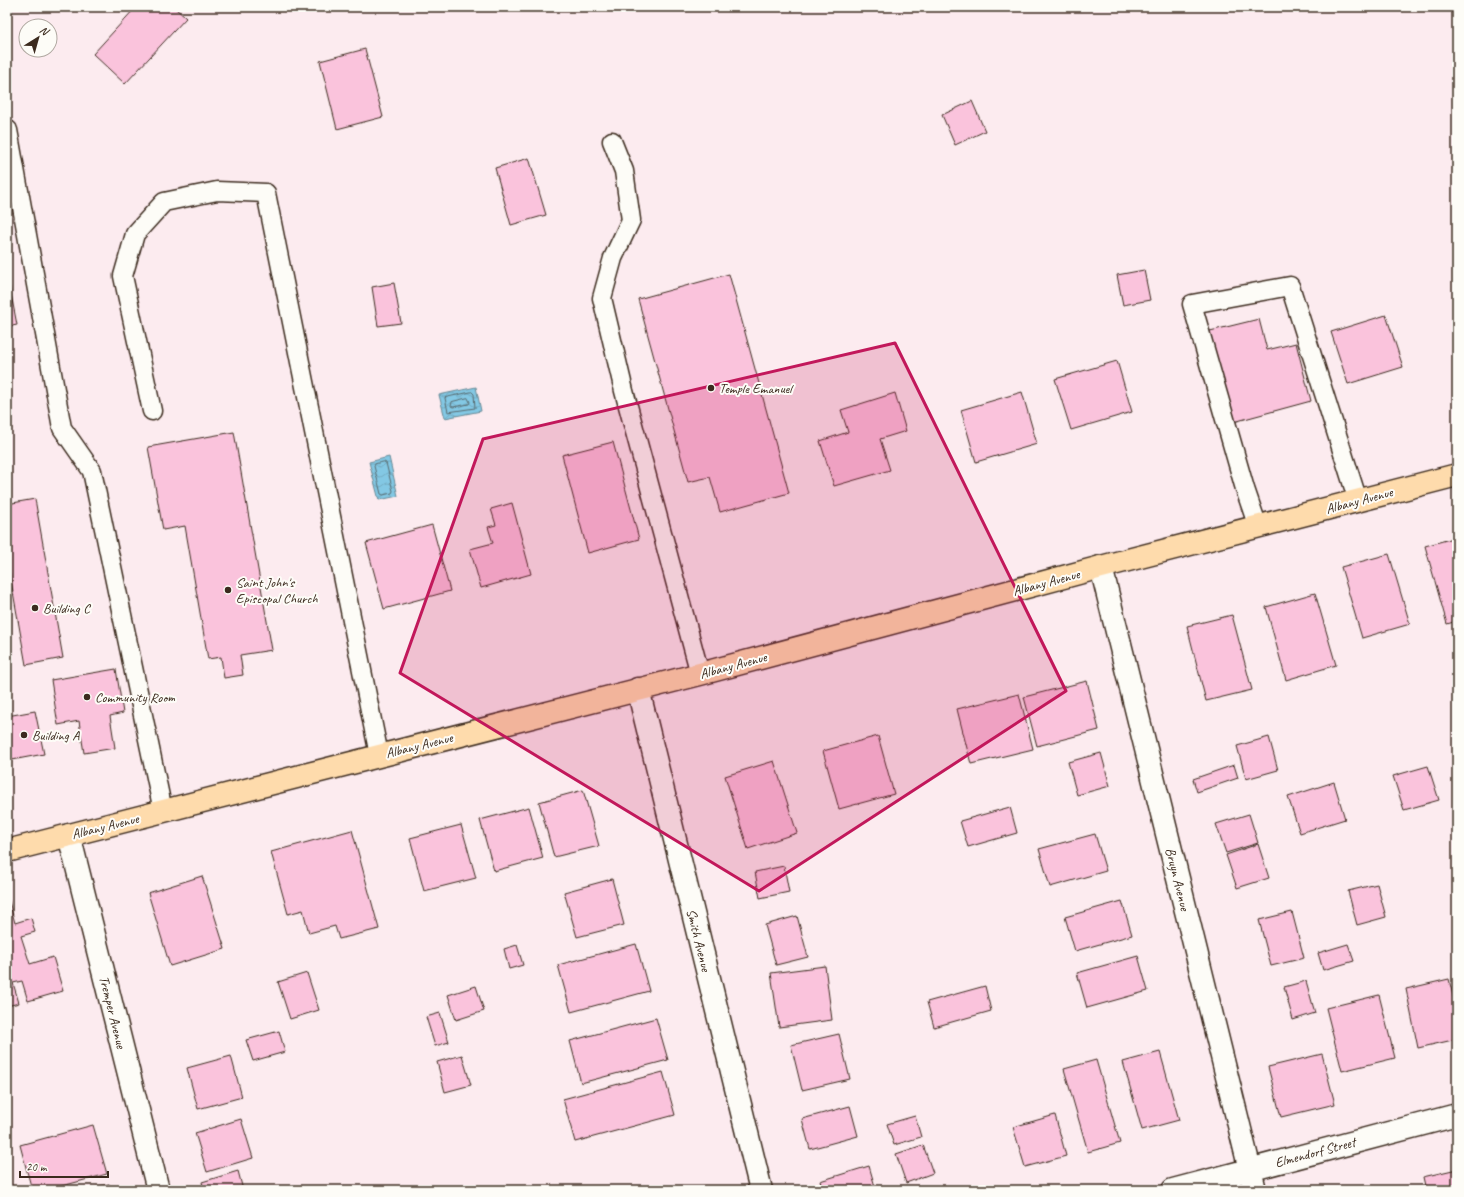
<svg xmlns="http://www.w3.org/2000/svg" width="1464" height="1197" font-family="Caveat,sans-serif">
  <defs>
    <pattern id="water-waves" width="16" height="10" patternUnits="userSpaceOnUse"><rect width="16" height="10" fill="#83c8e4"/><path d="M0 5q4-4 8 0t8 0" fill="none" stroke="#72acc3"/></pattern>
  </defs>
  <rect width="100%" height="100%" fill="#fcebef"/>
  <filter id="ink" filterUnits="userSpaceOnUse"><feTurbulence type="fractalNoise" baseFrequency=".025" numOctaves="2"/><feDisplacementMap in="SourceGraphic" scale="8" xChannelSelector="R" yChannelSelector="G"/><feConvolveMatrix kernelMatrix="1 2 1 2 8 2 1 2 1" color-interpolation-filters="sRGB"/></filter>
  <g filter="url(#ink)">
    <!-- water -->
    <path fill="url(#water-waves)" stroke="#668995" d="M476,387L481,411L445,418L439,395Z
      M389,457L398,496L379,500L369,462Z"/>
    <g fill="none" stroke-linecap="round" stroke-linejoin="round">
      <!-- shore -->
      <path stroke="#58696d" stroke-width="1" d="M472,392L474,394L475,408L448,412L445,398Z
        M468,398L470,402L469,404L453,407L451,406L452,402Z
        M384,462L386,463L393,491L392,493L383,495L381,494L374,466L375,464Z"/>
    </g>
    <!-- building -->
    <path fill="#fac3dc" stroke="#3b2a1e" d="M136,7H174L186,18L125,84L93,54Z
      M365,49L383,117L337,129L320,61Z
      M972,101L985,131L955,145L942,115Z
      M529,158L546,215L511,225L495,168Z
      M1144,270L1150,300L1123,305L1117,275Z
      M7,273L17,325L7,327Z
      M729,274L789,493L720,512L710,477L688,482L638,299Z
      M394,283L401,323L378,326L372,287Z
      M1386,315L1403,367L1348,384L1331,332Z
      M1259,319L1267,350L1296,343L1311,401L1230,423L1206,332Z
      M1117,361L1132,412L1071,430L1055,379Z
      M1022,392L1037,444L976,462L961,410Z
      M895,393L906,431L880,439L890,470L834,486L820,441L848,432L841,410Z
      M234,432L272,650L240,655L243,675L224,678L221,657L208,659L185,526L163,530L148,447Z
      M613,442L639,539L588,553L562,455Z
      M35,499L63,658L26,665L7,558V504Z
      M512,503L531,574L481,588L470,549L493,543L488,527L496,525L491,509Z
      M432,525L450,591L384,609L366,543Z
      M1457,537V621L1447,624L1425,546Z
      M1389,554L1410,624L1362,638L1341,567Z
      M1315,593L1336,665L1286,680L1266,607Z
      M1232,615L1252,690L1206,701L1187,626Z
      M116,669L123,713L110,716L115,748L84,753L79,721L58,725L51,680Z
      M1087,681L1099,730L1037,746L1024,697Z
      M1019,694L1033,749L971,764L957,709Z
      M35,711L44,754L7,761V716Z
      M878,736L894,794L839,809L823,751Z
      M1269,737L1278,770L1246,779L1237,746Z
      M1101,753L1110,786L1077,795L1068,762Z
      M774,761L797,833L748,849L725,776Z
      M1234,765L1238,778L1197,792L1193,779Z
      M1428,766L1439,800L1404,810L1393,776Z
      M1334,782L1345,819L1300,833L1288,797Z
      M583,790L599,846L554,857L539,802Z
      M529,807L543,858L494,871L480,820Z
      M1010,807L1017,833L968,847L960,821Z
      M1249,814L1258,843L1226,853L1216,824Z
      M461,825L476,878L424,891L410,838Z
      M352,830L379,929L339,939L335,926L309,933L303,910L288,914L271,852Z
      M1095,834L1106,871L1050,887L1039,849Z
      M1258,844L1269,878L1237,888L1226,855Z
      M784,866L789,892L760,898L755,872Z
      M202,876L225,949L170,966L148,893Z
      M612,879L624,925L577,937L564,892Z
      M1377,884L1386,917L1357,925L1348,891Z
      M8,898L15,923L31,918L35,932L21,936L30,964L53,957L63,991L28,1001L22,981L13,983L19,1003L7,1006Z
      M1122,901L1132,935L1075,951L1065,917Z
      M1292,912L1304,958L1271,966L1259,920Z
      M797,916L808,957L776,965L765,925Z
      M636,944L649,991L571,1012L558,965Z
      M1348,944L1354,961L1323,970L1318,953Z
      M517,945L523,965L509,969L504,949Z
      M1138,956L1148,991L1087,1008L1077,973Z
      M825,966L832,1020L779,1027L771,973Z
      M307,973L319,1010L290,1019L278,982Z
      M1449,979L1457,1013V1039L1418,1048L1406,989Z
      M1306,981L1315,1013L1293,1020L1284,987Z
      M476,986L484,1011L456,1020L448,995Z
      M985,986L991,1011L934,1027L927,1002Z
      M1379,995L1395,1058L1342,1071L1326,1008Z
      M440,1013L449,1042L435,1046L426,1017Z
      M656,1018L668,1060L581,1083L570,1041Z
      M279,1031L285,1052L253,1061L246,1040Z
      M839,1034L850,1079L802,1090L791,1045Z
      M1160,1052L1179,1120L1142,1130L1123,1062Z
      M1322,1054L1335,1104L1281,1117L1268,1067Z
      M462,1055L471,1085L445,1092L437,1062Z
      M231,1056L242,1097L198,1109L187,1068Z
      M1096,1060L1120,1143L1088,1152L1064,1069Z
      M663,1072L675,1115L575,1142L563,1099Z
      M850,1106L858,1136L810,1149L802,1119Z
      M1055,1115L1066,1156L1025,1167L1013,1127Z
      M915,1116L921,1137L894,1145L887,1124Z
      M241,1119L253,1158L207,1172L195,1133Z
      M93,1125L107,1174L47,1190H32L20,1145Z
      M923,1145L933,1173L906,1183L896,1154Z
      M869,1166L876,1190H823L820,1181Z
      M1457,1169V1190H1426L1423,1177Z
      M238,1171L243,1190H204L202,1182Z
      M109,1184L111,1190H85Z"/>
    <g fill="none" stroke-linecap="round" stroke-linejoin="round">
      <defs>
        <path id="lane" d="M8,130L62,428L92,471L163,811
          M612,141L624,171L631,220L613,258L602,298L624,391L700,674
          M152,411L123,276L135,234L164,202L217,191L266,193L379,755
          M1258,527L1245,489L1192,304L1290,286L1358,501"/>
        <path id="street" d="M1101,567L1255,1190
          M638,689L761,1190
          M69,835L158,1190
          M1173,1190L1457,1115"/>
        <path id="primary" d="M7,851L700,674L1101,567L1457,475"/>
      </defs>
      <!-- lane casing -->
      <use href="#lane" stroke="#3b2a1e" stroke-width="21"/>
      <!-- street casing -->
      <use href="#street" stroke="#3b2a1e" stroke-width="25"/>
      <!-- primary casing -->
      <use href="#primary" stroke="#3b2a1e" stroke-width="25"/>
      <!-- lane -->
      <use href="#lane" stroke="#fdfcf7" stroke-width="18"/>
      <!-- street -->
      <use href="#street" stroke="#fdfcf7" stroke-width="22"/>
      <!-- primary -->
      <use href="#primary" stroke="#fedbac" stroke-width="22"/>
    </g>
  </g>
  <!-- marked area -->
  <path fill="#c2185b" fill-opacity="0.2" stroke="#c2185b" stroke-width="3" stroke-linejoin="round" d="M895,343L1066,691L759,891L400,673L483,439Z"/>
  <!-- markers -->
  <g fill="#3b2a1e" stroke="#fdfcf7" stroke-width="1.5">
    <circle cx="711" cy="388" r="4"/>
    <circle cx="228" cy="590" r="4"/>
    <circle cx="35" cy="608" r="4"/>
    <circle cx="87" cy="697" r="4"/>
    <circle cx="24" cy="735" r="4"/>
  </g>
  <g text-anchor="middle" stroke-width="4" stroke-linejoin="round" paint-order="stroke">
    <!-- poi labels -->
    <g font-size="14" fill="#3b2a1e" stroke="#fdfcf7" text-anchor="start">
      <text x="719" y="393">Temple Emanuel</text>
      <text x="236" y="587">Saint John's<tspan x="236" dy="16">Episcopal Church</tspan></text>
      <text x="43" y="613">Building C</text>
      <text x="95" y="702">Community Room</text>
      <text x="32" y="740">Building A</text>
    </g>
    <!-- street labels -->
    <g font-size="14" fill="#3b2a1e" stroke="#fdfcf7">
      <text transform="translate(1359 500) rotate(-15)" y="5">Albany Avenue</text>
      <text transform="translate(1046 582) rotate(-15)" y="5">Albany Avenue</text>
      <text transform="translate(733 665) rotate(-15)" y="5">Albany Avenue</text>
      <text transform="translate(419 745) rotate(-14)" y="5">Albany Avenue</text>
      <text transform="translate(105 826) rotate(-14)" y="5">Albany Avenue</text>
      <text transform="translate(1178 879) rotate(76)" y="5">Bruyn Avenue</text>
      <text transform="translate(699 940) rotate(76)" y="5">Smith Avenue</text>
      <text transform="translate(113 1012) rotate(76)" y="5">Tremper Avenue</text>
      <text transform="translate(1315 1152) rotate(-15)" y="5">Elmendorf Street</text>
    </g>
  </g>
  <!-- margin -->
  <rect width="1464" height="1197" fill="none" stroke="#fdfcf7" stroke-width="24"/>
  <rect x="12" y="12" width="1440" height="1173" fill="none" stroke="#3b2a1e" stroke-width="1.5" filter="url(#ink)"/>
  <!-- north arrow -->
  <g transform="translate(38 38) rotate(37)"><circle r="19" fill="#fdfcf7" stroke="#afa8a0"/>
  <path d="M0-3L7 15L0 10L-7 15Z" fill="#3b2a1e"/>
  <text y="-6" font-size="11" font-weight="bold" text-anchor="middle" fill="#3b2a1e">N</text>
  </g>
  <!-- scale -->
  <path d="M20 1171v6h88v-6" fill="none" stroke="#3b2a1e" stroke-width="2"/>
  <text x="26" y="1171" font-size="12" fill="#3b2a1e" stroke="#fdfcf7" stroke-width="3" paint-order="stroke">20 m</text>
</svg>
